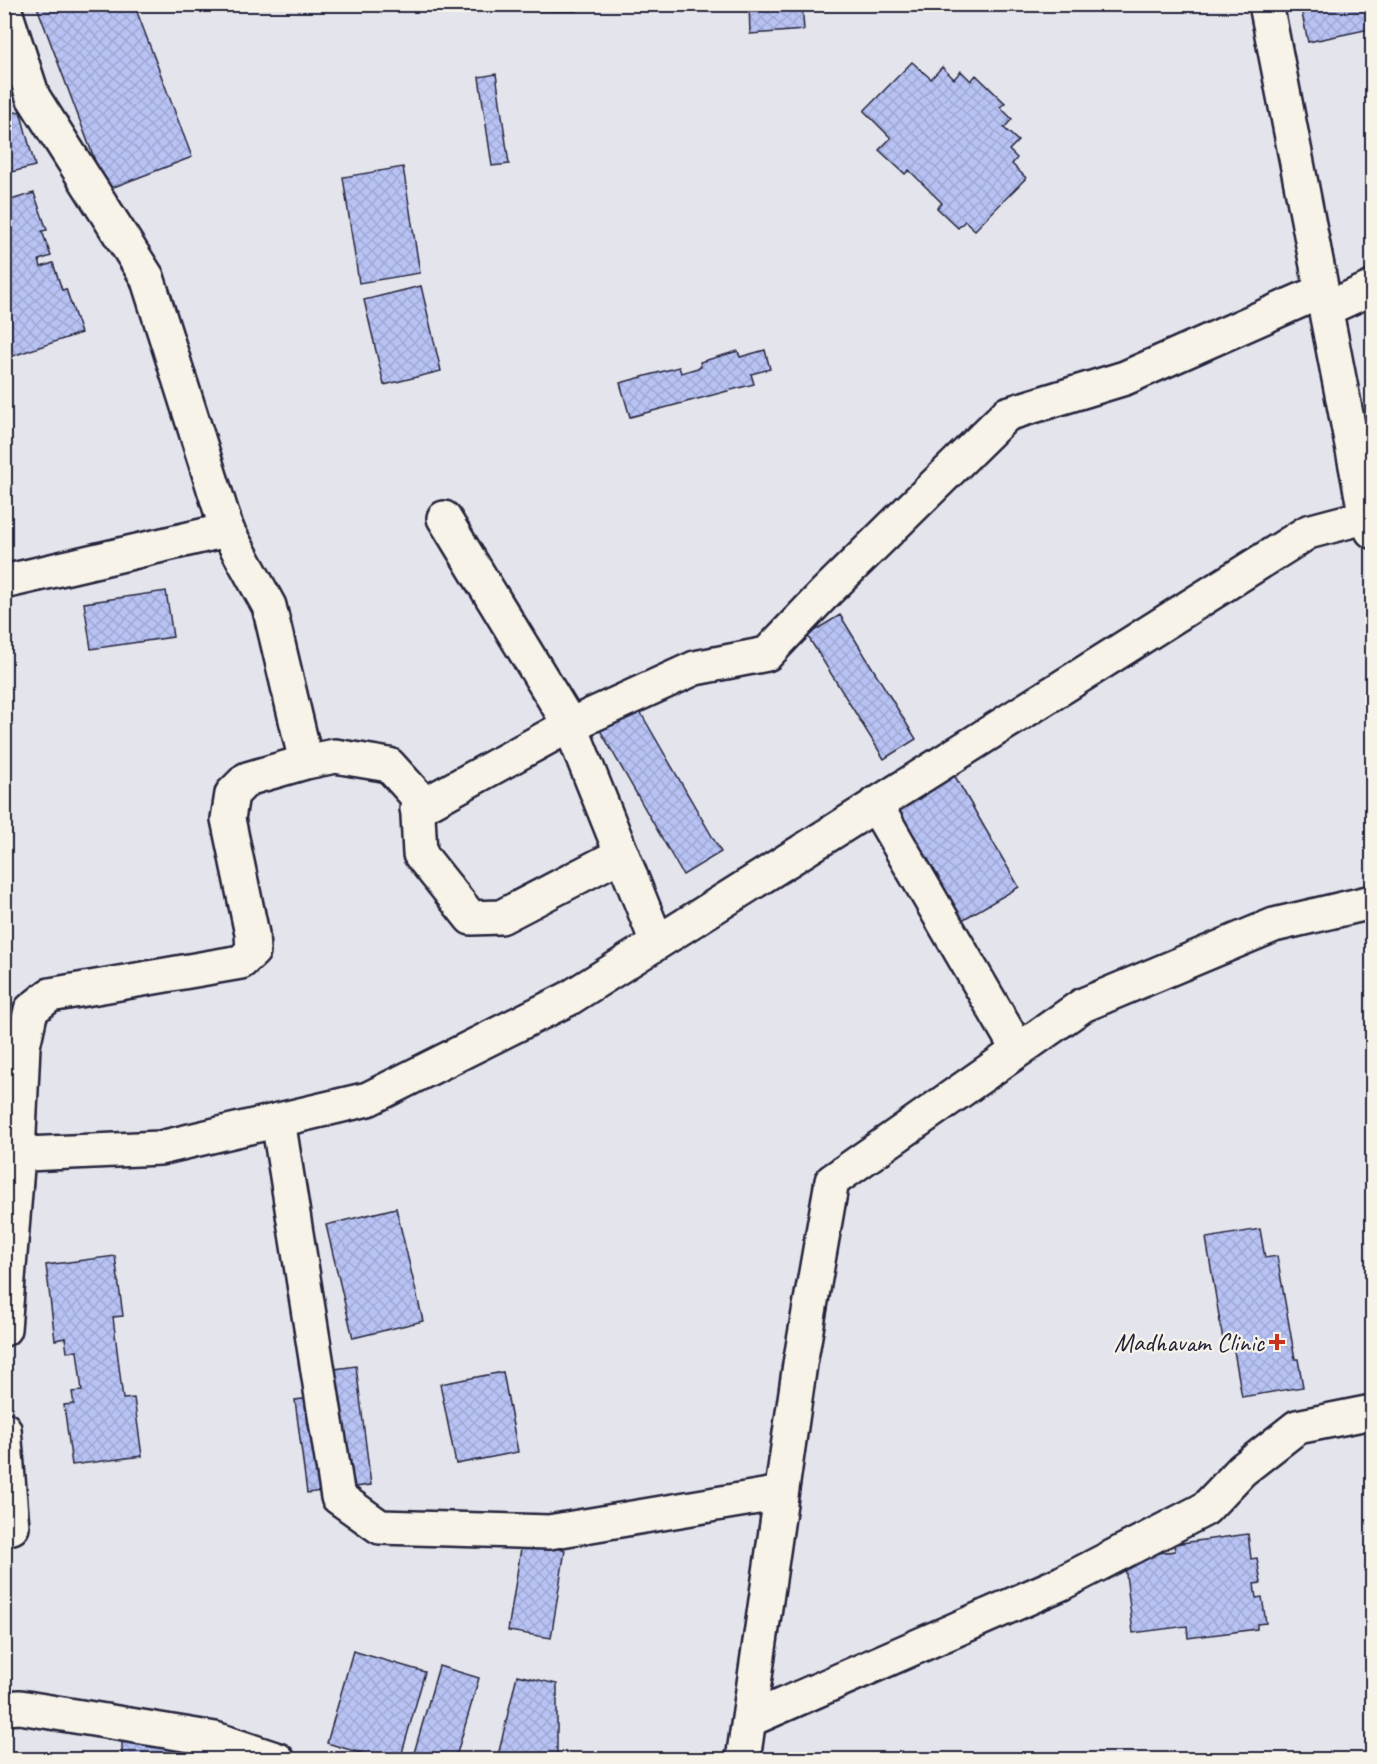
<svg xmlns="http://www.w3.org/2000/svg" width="1377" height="1764" font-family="Caveat,sans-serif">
  <defs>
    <pattern id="building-cross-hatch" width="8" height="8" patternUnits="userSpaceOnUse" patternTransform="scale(1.5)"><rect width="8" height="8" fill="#b8c3f4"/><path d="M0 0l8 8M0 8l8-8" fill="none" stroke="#9ea7d2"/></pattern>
  </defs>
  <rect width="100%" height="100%" fill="#e4e5ec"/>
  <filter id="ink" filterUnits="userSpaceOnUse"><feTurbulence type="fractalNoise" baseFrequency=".0167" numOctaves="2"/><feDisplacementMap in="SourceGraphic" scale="12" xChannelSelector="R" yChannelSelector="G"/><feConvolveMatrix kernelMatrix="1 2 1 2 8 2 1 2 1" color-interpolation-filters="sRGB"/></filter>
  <g filter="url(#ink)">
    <!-- building -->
    <path fill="url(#building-cross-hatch)" stroke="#22223b" stroke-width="1.5" d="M36,4H134L192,157L106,190Z
      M457,4H576V11L457,10Z
      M749,4H802L804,30L750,34Z
      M1300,4H1364L1370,29L1308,42Z
      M912,62L931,79L942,67L954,79L961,71L971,81L976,75L1005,103L1000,107L1012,119L1004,128L1018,141L1009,150L1017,158L1012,164L1026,178L975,230L965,221L958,228L937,208L942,203L909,170L905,174L879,150L891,138L864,111Z
      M496,74L509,164L492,166L479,77Z
      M20,111L35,166L4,174V116Z
      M403,167L420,273L359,283L343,177Z
      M34,193L47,230L42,231L51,256L39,260L41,267L53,263L62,290L66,289L81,333L4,359V202Z
      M421,286L441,371L384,385L364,300Z
      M765,350L770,369L751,374L754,384L630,417L620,383L679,367L681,373L701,367L700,362L738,351L740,357Z
      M166,591L173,637L91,649L84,603Z
      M840,615L916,739L884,759L807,635Z
      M638,708L721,852L683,875L600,730Z
      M949,766L1019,887L957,923L887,802Z
      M8,965L13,1016L4,1017V966Z
      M396,1208L423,1321L353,1338L326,1225Z
      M1260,1229L1265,1258L1277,1256L1295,1359H1298L1303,1387L1242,1397L1232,1339L1223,1340L1206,1238Z
      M115,1256L123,1316L113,1317L123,1399L134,1398L142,1456L72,1465L64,1405L74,1404L72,1392L82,1391L77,1351L67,1352L65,1338L55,1340L46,1265Z
      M356,1366L371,1485L307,1493L295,1400L338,1395L335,1369Z
      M503,1372L518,1452L456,1464L440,1384Z
      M1248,1534L1251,1559L1257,1558L1261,1583L1254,1584L1256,1598L1262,1597L1266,1623L1257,1624V1629L1188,1638L1187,1626L1133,1633L1124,1557L1175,1551L1174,1544Z
      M522,1542L565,1550L551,1638L508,1631Z
      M353,1651L425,1672L400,1760H384L327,1743Z
      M439,1666L479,1678L455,1760H412Z
      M517,1675L557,1684V1760H497Z
      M173,1733V1760H122V1734Z"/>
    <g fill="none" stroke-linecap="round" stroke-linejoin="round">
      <defs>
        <path id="street" d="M1266,4L1366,517L1372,531
          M1326,309L1372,288
          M444,518L570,725L657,942
          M4,582L227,530L269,606L306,762
          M875,804L1018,1050
          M417,809L570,725L695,668L767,654L823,595L1007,414L1125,378L1322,291
          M278,1120L338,1497L380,1527L549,1532L781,1493
          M4,1155L160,1148L368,1099L568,999L1308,532L1372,515
          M4,1329L18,1155L23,1046L31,1010L50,995L241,962L253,951L252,934L228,819L232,794L247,779L306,762L335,756L389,765L417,796L420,854L471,918L501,917L622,854
          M4,1429L12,1527L4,1529
          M749,1720L1062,1583L1205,1509L1242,1470L1297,1427L1372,1412
          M743,1760L800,1364L832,1181L1083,1005L1274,925L1372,902"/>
        <path id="secondary" d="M4,8L33,97L147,277L227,530
          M4,1708L20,1707L215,1739L278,1760"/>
      </defs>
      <!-- street casing -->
      <use href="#street" stroke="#22223b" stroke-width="38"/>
      <!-- secondary casing -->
      <use href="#secondary" stroke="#22223b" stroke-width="38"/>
      <!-- street -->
      <use href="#street" stroke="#f7f3e8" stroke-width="33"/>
      <!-- secondary -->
      <use href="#secondary" stroke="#f7f3e8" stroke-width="33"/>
    </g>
  </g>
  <!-- markers -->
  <path fill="#c8321e" stroke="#f7f3e8" stroke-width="2" d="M1274 1333h6v6h6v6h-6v6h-6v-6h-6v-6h6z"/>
  <g text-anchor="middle" stroke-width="4.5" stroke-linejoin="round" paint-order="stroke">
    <!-- poi labels -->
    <g font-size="26" fill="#22223b" stroke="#f7f3e8" text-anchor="end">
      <text x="1264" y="1351">Madhavam Clinic</text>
    </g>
  </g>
  <!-- margin -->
  <rect width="1377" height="1764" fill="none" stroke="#f7f3e8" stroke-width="24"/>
  <rect x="12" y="12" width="1353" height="1740" fill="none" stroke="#22223b" stroke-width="2" filter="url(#ink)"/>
</svg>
